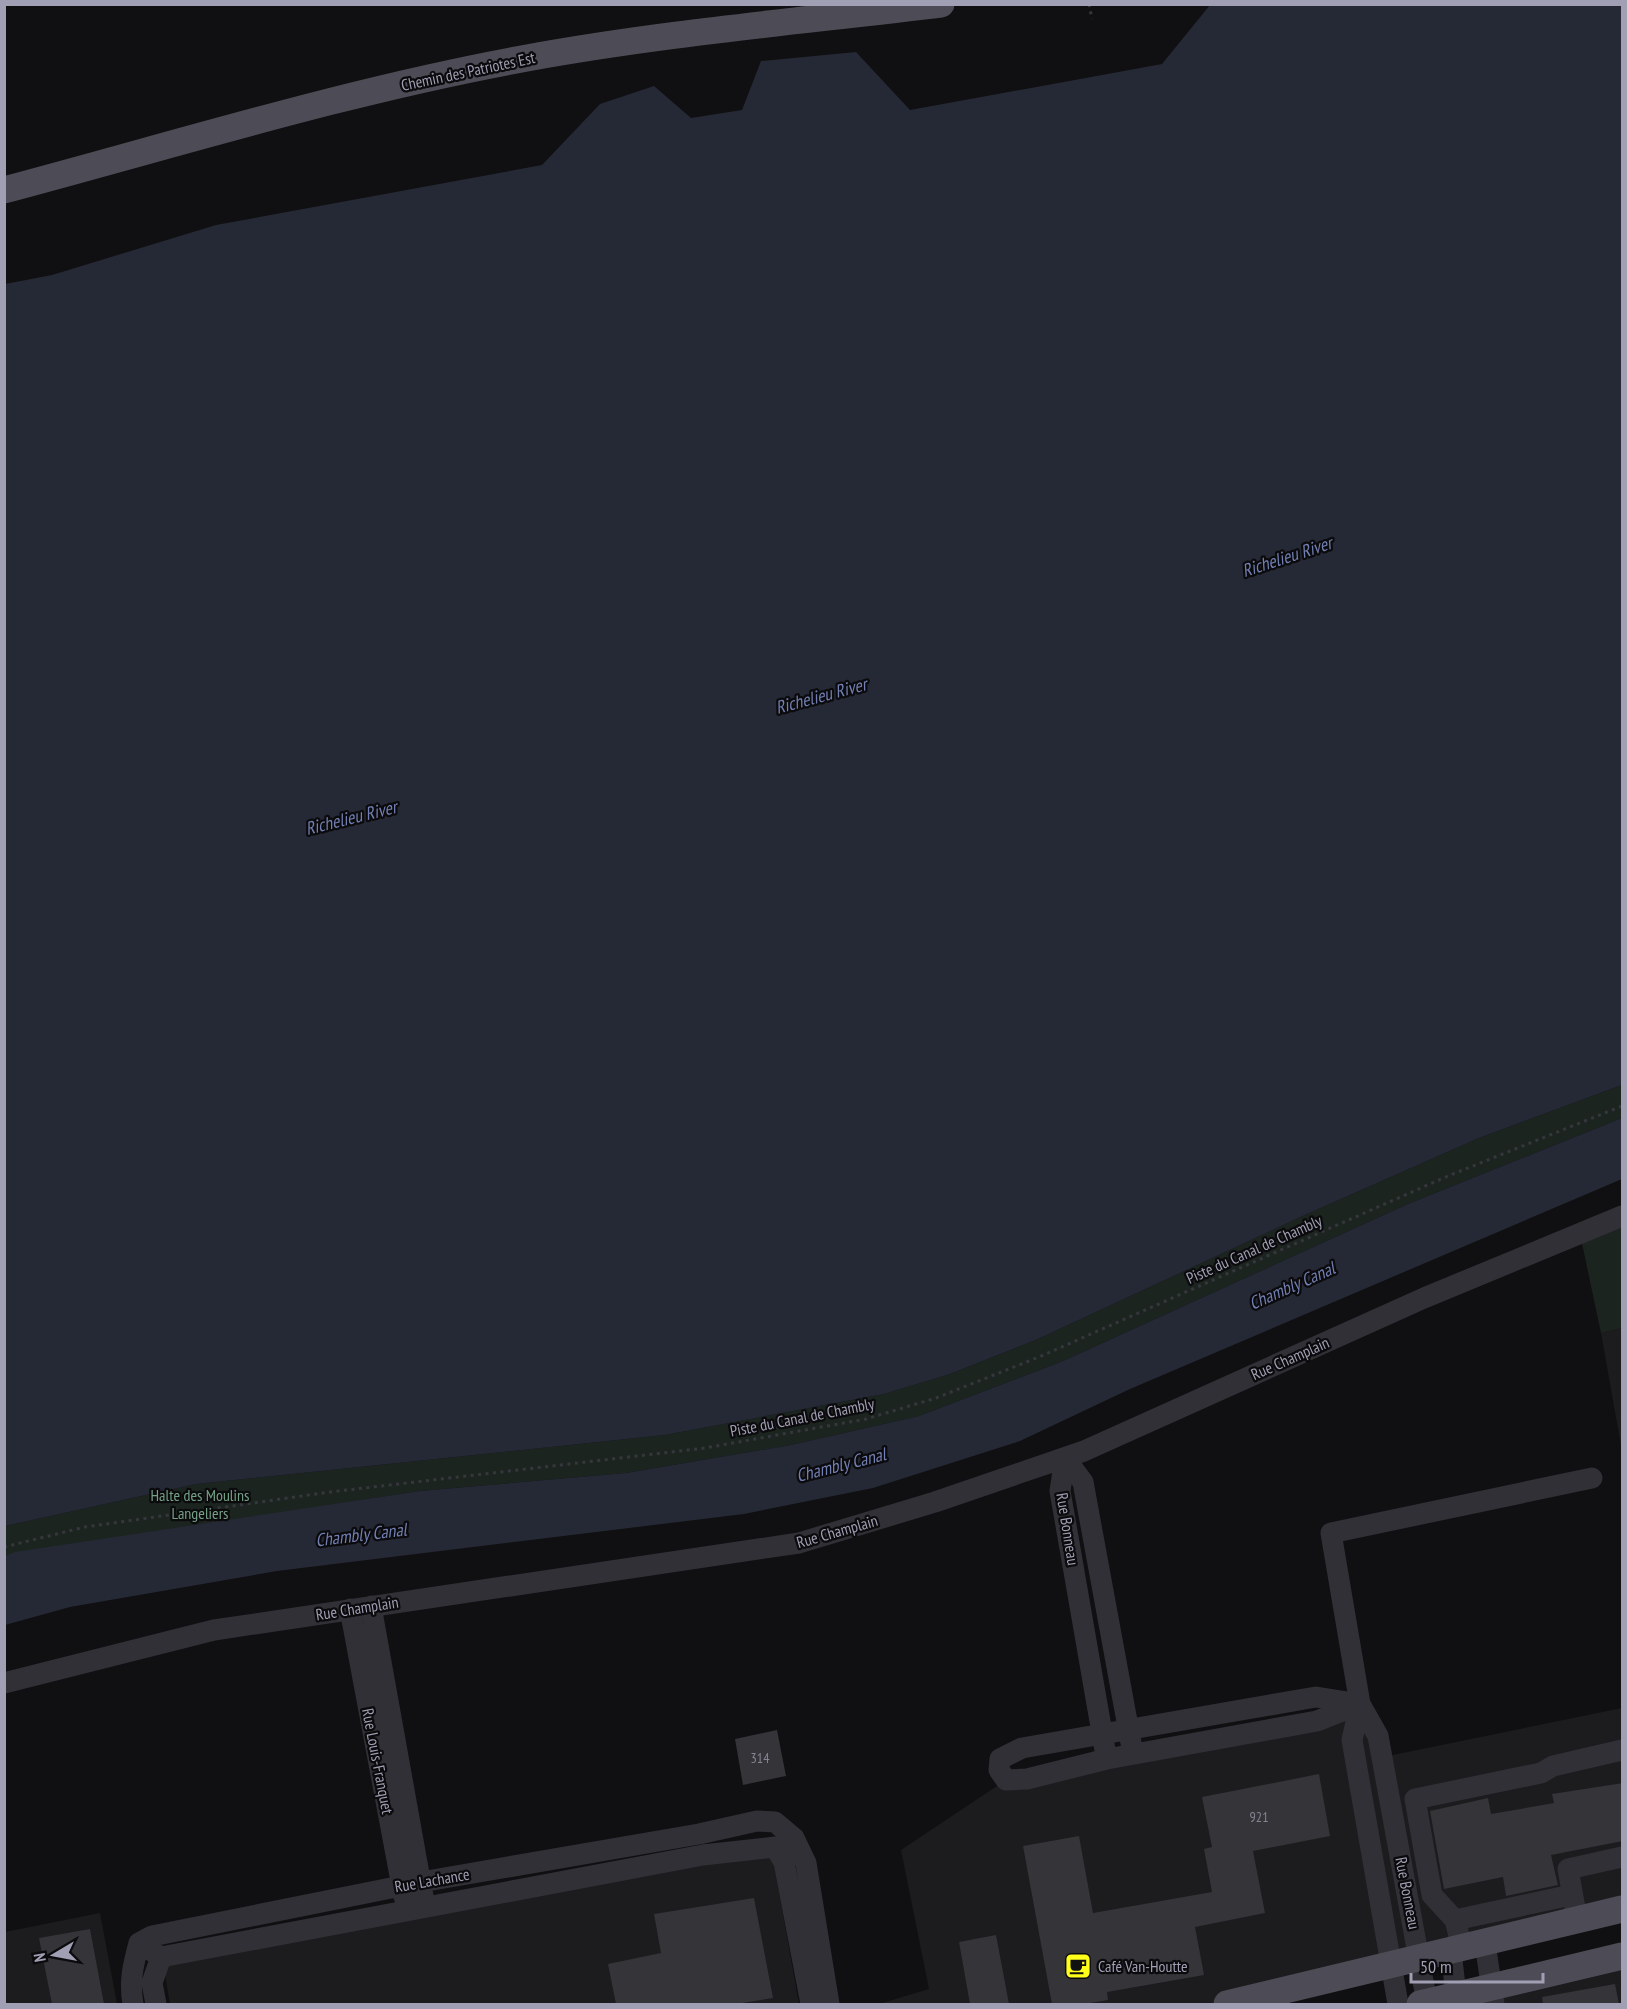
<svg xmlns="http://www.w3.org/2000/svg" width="1627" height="2009" font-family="'PT Sans Narrow',sans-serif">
  <rect width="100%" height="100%" fill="#100f11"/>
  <!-- built -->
  <path fill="#1c1b1e" d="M1622,1328V1451L1601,1333Z
    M1360,1704L1383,1757L1622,1708V1909L1226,2004H879L929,1989L901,1850L1006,1780Z
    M772,1852L799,2004H170L165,1974L168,1957Z
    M100,1913L117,2004H5V1932Z
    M1622,1956V2004H1494L1491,1988Z"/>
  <!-- green -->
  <path fill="#1c2420" d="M1622,1085V1118L1408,1204L1063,1361L919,1416L791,1445L626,1473L420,1491L5,1556V1526L196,1484L665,1435L884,1394L950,1374L1038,1339L1307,1214L1479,1138Z
    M1622,1216V1328L1601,1333L1580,1234Z"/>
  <!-- water -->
  <path fill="#252935" d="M1210,5H1622V1085L1479,1138L1307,1214L1038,1339L950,1374L884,1394L665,1435L196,1484L5,1526V284L52,275L216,225L542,165L600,104L654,86L691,118L742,110L761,61L856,52L910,110L1162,64Z
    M1622,1118V1179L1130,1389L1020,1441L873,1488L744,1514L277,1571L70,1607L5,1625V1556L15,1552L420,1491L626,1473L791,1445L919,1416L1063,1361L1408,1204Z"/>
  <!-- building -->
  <path fill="#343439" d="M777,1730L786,1776L743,1785L735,1739Z
    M1319,1774L1330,1836L1253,1851L1265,1913L1195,1927L1204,1975L1107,1992L1108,2000L1084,2004H1052L1023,1846L1079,1836L1093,1913L1212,1892L1204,1849L1212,1847L1202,1797Z
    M1623,1783V1841L1551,1855L1558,1885L1506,1896L1503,1877L1444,1889L1430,1811L1488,1798L1491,1814L1554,1803L1552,1794Z
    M754,1898L773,1998L736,2004H616L608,1964L661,1953L654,1914Z
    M90,1929L104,2004H52L39,1938Z
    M996,1935L1009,2004H970L959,1942Z
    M1615,1984L1619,2004H1543L1542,1997Z"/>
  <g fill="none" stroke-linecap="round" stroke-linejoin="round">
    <!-- path -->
    <path stroke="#36363d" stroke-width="3" stroke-dasharray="3 4.5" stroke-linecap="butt" d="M1089,4L1092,19
      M4,1547L85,1527L330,1492L705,1448L866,1419L936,1398L1039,1357L1448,1176L1622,1106"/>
    <!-- minor -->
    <path stroke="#313036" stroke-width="21" d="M1065,1458L1083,1482L1131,1743
      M1065,1458L1060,1491L1105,1750
      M371,1606L423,1896
      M350,1609L404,1897
      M4,1683L214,1630L799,1543L935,1502L1084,1451L1424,1298L1622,1216
      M1316,1697L1360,1704L1317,1721L1107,1759L1027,1779L1006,1780L999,1770L1000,1759L1022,1748Z
      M1360,1704L1352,1740L1398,2004
      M1575,1908L1568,1869L1622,1857
      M1455,1920L1571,1895
      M139,1943L161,1957L703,1855L775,1847L784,1862L811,2004
      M1485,1943L1494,2004
      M1462,1948L1455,1920L1432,1895L1415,1799L1541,1773L1553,1766L1622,1750
      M1451,1951L1457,2004
      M1427,2003L1378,1736L1360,1704L1331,1533L1592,1478
      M133,2004C129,1982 133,1965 139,1943L152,1936L421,1882L699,1834L757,1821L775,1822L794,1838L806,1863L829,2004
      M156,2004L152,1983L161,1957"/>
    <!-- major -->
    <path stroke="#4d4c56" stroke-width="27" d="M4,190C177,144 350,90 527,58C664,33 803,21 941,4
      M1227,2004L1622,1909
      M1420,2004L1622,1956"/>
  </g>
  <!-- icons -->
  <defs>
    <symbol id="cafe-square" viewBox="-11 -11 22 22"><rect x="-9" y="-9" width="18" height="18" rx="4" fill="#ffff19" stroke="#0b0a0c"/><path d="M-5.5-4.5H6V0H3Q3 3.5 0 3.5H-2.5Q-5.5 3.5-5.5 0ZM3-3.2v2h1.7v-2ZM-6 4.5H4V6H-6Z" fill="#111"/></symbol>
  </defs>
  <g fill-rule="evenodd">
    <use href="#cafe-square" x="1063" y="1951" width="30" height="30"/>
  </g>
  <g text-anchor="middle" stroke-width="4.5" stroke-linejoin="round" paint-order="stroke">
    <!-- number labels -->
    <g font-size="14" fill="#858494">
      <text x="760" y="1763">314</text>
      <text x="1259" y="1822">921</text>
    </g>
    <!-- street labels -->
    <g font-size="16" fill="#a09fb3" stroke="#0b0a0c">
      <text transform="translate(468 71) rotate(-12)" y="6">Chemin des Patriotes Est</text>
      <text transform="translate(1254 1249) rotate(-24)" y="6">Piste du Canal de Chambly</text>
      <text transform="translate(1290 1358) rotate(-24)" y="6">Rue Champlain</text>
      <text transform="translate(802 1417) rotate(-11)" y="6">Piste du Canal de Chambly</text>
      <text transform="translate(1068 1529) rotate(81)" y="6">Rue Bonneau</text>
      <text transform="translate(837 1531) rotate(-16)" y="6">Rue Champlain</text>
      <text transform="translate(357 1608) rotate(-9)" y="6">Rue Champlain</text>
      <text transform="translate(378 1761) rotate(79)" y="6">Rue Louis-Franquet</text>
      <text transform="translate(432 1880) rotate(-10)" y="6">Rue Lachance</text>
      <text transform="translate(1408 1893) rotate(79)" y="6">Rue Bonneau</text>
    </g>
    <!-- park labels -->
    <g font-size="16" fill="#74a086" stroke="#0b0a0c">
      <text x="200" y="1501">Halte des Moulins<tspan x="200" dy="18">Langeliers</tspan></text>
    </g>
    <!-- poi labels -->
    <g font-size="16" fill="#a09fb3" stroke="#0b0a0c" text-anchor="start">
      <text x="1098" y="1972">Café Van-Houtte</text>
    </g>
    <!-- water labels -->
    <g font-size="18" font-style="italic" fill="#727fb2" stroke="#0b0a0c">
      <text transform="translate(1287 557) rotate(-18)" y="6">Richelieu River</text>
      <text transform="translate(821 696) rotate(-15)" y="6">Richelieu River</text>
      <text transform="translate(351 818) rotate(-14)" y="6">Richelieu River</text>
      <text transform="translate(1292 1286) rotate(-24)" y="6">Chambly Canal</text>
      <text transform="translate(841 1465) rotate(-14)" y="6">Chambly Canal</text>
      <text transform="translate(361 1535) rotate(-7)" y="6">Chambly Canal</text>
    </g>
  </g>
  <!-- border -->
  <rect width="1627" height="2009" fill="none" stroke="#a09fb3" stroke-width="12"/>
  <!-- north arrow -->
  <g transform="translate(54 1955) rotate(260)" stroke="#0b0a0c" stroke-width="4.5" paint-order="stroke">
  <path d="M0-4.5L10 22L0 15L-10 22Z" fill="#a09fb3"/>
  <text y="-9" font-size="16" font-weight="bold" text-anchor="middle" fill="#a09fb3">N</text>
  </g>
  <!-- scale -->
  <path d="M1411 1973v9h132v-9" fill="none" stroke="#a09fb3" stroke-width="3"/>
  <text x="1420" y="1973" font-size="18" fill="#a09fb3" stroke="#0b0a0c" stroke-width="4.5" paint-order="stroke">50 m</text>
</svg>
